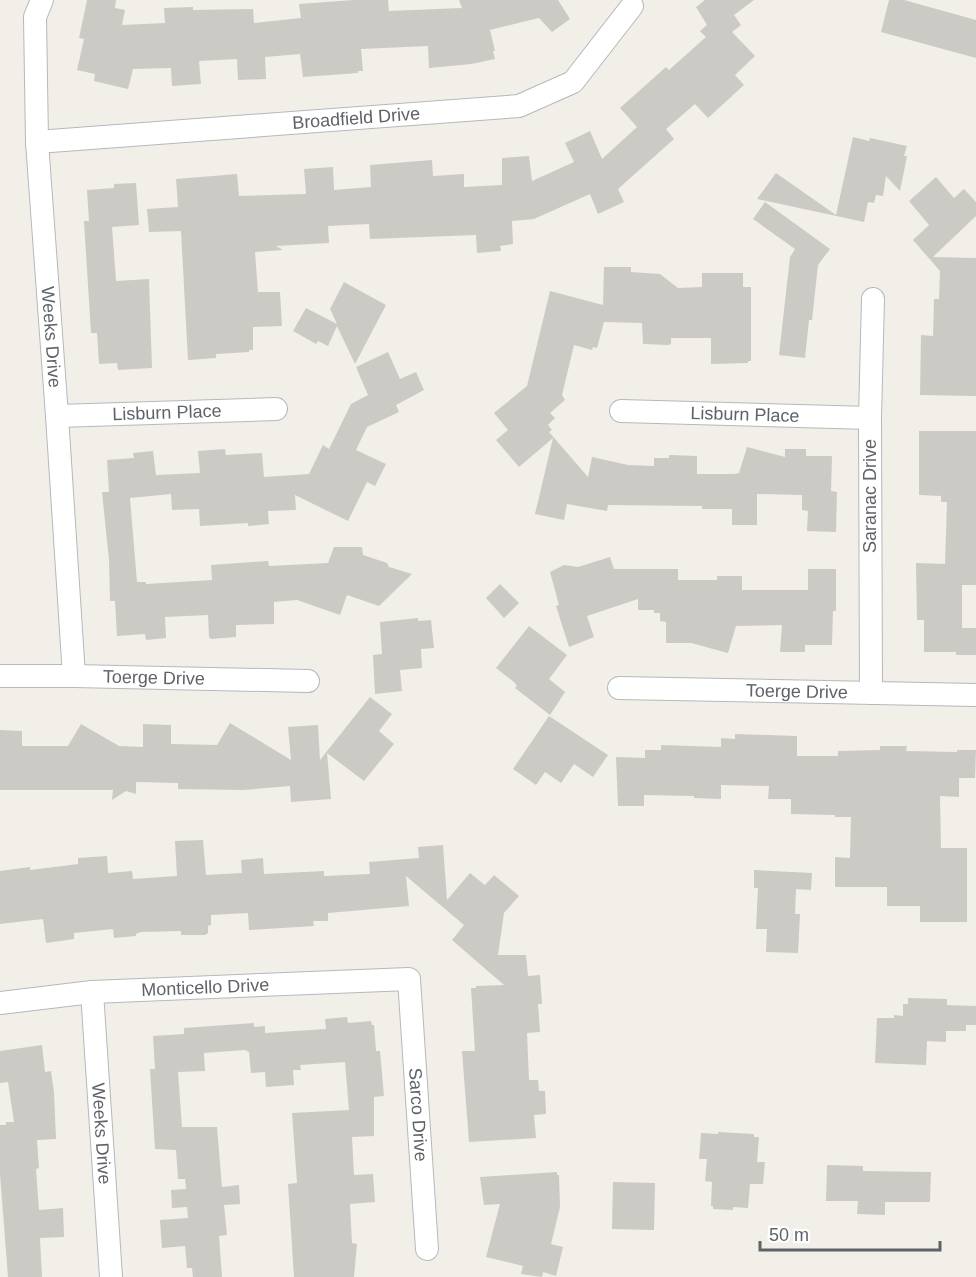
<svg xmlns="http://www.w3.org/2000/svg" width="976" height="1277" font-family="Helvetica,sans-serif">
  <rect width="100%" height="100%" fill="#f1efe8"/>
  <!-- building -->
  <path fill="#cccac5" d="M87,0H116L115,8L125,10L122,25L165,23L164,8L193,7V10L253,9L254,23L301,18L299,4L354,0H388L389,11L462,8L459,0H558L570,19L552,32L539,18L490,30L495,51H493L495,59L471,64L429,68L428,46L361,49L363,71H358V73L303,77L300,54L265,57L266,79L238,80L237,59L199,61L201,84L172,86L171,68L133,69L128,89L94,81L95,74L77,70L84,39L79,38Z
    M705,0H754L734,15L741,25L732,32L755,56L735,75L744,85L708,118L695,104L666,129L674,139L618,189L624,202L598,214L590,194L534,219L512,221L513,244L500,246L501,251L477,253L476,235L370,239L369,224L328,226L329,243L276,246L283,250L255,252L258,292H280L282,326L253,327V350H249V352L216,354V358L188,360L181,231L149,232L147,209L178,207L176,179L237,174L239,196L306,194L304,169L333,167L334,190L371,187L370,165L432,160L433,176L464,174V187L502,185V158L529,156L532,181L574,162L565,143L590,131L602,159L637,127L620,108L666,67L669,70L706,37L700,31L707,25L696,7Z
    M889,0H904L976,20V58L881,32Z
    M853,137L869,141L870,138L907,146L904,156H907L900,191L886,176L883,196L876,195L874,203L868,202L864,222L757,199L776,173L836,215Z
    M936,177L954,198L964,189L976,202V216L933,257L976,258V396L920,395L921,335L933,336L934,299H939L940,271L913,240L929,225L909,201Z
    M136,183L139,225L112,227L116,281L149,279L152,368L118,370L117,363L99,364L97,333H91L84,221H89L87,190L114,188V184Z
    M765,202L830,249L818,265L812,320H809L805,358L779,355L790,257L795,249L753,219Z
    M604,267H631V272L660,274L678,288L702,287V273H743V287H751V361H748V363L711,364V338H671V344L668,345L643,344L642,323L604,322L597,348L593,347L592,350L574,345L562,395L565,400L550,413L555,418L548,425L552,430L549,432L588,477L592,457L628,465L654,466V458H669V455L697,456V474H734L739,473L747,447L785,457V449H806V456H832L831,491L837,492L836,532L807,531L808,511L802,510V495L757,494V525H732V509H702V506L608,505L607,511L567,504L564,520L535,514L553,438L519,467L496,440L508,430L494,413L527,386L550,291L603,305Z
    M344,282L386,305L355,364L337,326L328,346L318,341L316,344L293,331L306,308L337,324L330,309Z
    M388,352L400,379L416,372L424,390L396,405L399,412L367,427L356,450L386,464L375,486L367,482L348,521L295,495L296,510L268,511L269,524L248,526V523L200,526L199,509L172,510L171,494L130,498L137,582H146V584L212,580L211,565L268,561L269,566L328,563L334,547H362L363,555L387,563L389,567L412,574L379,606L347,595L340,615L297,600L274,602V624L236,625V637L211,639L209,637L208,615L165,617L166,638L146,640L145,634L117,636L115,601H110L109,560L102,492H109L107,460L134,458L133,453L153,451L156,475L200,473L198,451L225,449L226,455L262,453L264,477L309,474L323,445L329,449L351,404L368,395L356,367Z
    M919,431H976V585H962V628H976V655H956V652H924V620H917L916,563L945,564L947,502H941V496L919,495Z
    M610,557L614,569H678V580H717V576H742V590H808V569H836V611H833L832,645H805V652H780L782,625L736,626L728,653L691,643H666V622L660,621V613H654V610H638V599L587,616L594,637L569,647L556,606L559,605L550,572L564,565L578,567Z
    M500,584L519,603L504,618L486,598Z
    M418,618V621L431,620L434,648L421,649L422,668L400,670L402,691L375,694L373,655L382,654L380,622Z
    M529,626L567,655L549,679L565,692L550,715L515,688L517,686L514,682L496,668Z
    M370,697L392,714L379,731L394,744L364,781L327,753L331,799L291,802L290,786L243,790L178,789V783L136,782V794L126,791L112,800L113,790H0V730L22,731V746H68L81,724L119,746L143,747V724L171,725V744L217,745L230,723L291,760L288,727L318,725L320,760Z
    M549,716L608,755L593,777L574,764L561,783L545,772L536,785L513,769Z
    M735,734L797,736V756H838V751L880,750V746H907L906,751L957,752V750H976L975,778H959V797L940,796L941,848H967V922H920V906H887V887H835V857L850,858L851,817H835V815L791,814V799H768L769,786L721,785V799L694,798V796L644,795V806H618L616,757L645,758V750H661V745L721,747V738L735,739Z
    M203,840L206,875L242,873L241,860L263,858L264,874L324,871V876L370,874L369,862L419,858L418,847L443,845L447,900L470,873L485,885L494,875L519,896L504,913L498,955H526L528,976L540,975L542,1004H538L540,1032L527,1033L529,1080H538L539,1091H545L546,1114L534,1115L536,1138L469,1142L462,1051H475L471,988H476V986L504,985L452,940L464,925L406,876L409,906L328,913V921H313L314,926L249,930L248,913L211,915V925L208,926V933L205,935H181V931L141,932L136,934V936L114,938L113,929L74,933V939L46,943L43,919L0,924V871L30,867V870L78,864V858L107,856L108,873L132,871L133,879L177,876L175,841Z
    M754,870L812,873L811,890L796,889L795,914H800L798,953L766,952L767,929H756L758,888H754Z
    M908,998L947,999V1005L976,1006V1025H966V1031H946V1042L927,1041L926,1065L875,1063L877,1018H894V1015L903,1016V1004H908Z
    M347,1017L348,1023L371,1021L372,1025H374L376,1051H380L384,1096L374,1097V1136L352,1137L354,1175L373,1174L375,1202L350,1204L352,1243L357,1244L354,1277H294L288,1184L297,1183L292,1113L349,1110L345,1062L300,1065L301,1070H293L294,1085L266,1087L265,1072L251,1073L249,1052L245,1050L204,1053L205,1071L178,1072L182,1127H217L222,1187L239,1185L240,1204L224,1205L227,1235L219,1236L222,1277H193L192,1268H187L185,1246L162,1248L160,1220L188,1218L187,1207L172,1208L171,1190L186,1189L185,1179H178L176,1150L155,1149L150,1069H155L153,1036L184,1034V1028L254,1023V1027L265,1026V1033L326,1029L325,1019Z
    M42,1045L45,1072L51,1071L54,1093L56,1139L37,1140L39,1168L36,1169L39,1210L63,1208L64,1237L40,1238L42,1277H8L0,1174V1125H6V1122H14L8,1082L0,1083V1051Z
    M718,1132L754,1134V1137H759L757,1162H765L763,1184H750L748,1208L733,1207V1210L713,1209V1206H711L712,1182L705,1181L707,1159H699L701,1133L718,1134Z
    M827,1165L863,1166V1171L931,1172L930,1202H885V1215L857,1214L858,1201H826Z
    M557,1172V1175H559L560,1207L551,1244L563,1247L556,1276L543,1272L542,1277L521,1274L523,1266L486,1257L500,1204L484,1205L480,1177Z
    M613,1182L655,1183L654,1230L612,1229Z"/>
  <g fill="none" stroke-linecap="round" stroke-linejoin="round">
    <defs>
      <g id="minor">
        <path id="s1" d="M42,0L35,17L37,142L57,416L74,676"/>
        <path id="s2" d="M37,142L519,106L573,82L632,6"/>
        <path id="s3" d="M621,411L870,418"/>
        <path id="s4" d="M57,416L276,409"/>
        <path id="s5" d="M0,676H74L308,681"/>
        <path id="s6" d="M619,688L976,695"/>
        <path d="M871,693L870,418L873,299"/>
        <path id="s7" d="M92,992L111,1277"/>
        <path id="s8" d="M0,1003L92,992L409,979L427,1249"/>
      </g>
    </defs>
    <!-- minor casing -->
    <use href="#minor" stroke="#b5b8bc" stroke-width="24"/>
    <!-- minor -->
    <use href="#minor" stroke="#fff" stroke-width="22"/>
  </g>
  <g text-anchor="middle" stroke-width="4.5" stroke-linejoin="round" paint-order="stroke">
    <!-- street labels -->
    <g font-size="18" fill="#5f6368" stroke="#fff">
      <text dy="6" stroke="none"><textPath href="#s2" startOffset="320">Broadfield Drive</textPath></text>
      <text dy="6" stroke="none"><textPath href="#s1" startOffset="339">Weeks Drive</textPath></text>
      <text dy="6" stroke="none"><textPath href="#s4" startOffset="110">Lisburn Place</textPath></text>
      <text dy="6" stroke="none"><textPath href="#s3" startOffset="124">Lisburn Place</textPath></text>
      <text transform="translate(870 496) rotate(-90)" y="6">Saranac Drive</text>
      <text dy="6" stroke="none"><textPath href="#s5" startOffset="154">Toerge Drive</textPath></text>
      <text dy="6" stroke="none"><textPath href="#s6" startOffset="178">Toerge Drive</textPath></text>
      <text dy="6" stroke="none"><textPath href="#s8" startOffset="206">Monticello Drive</textPath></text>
      <text dy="6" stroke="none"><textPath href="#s8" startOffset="546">Sarco Drive</textPath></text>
      <text dy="6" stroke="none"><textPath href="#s7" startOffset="142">Weeks Drive</textPath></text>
    </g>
  </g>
  <!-- scale -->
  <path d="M760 1241v9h180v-9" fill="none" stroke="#5f6368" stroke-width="3"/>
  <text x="769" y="1241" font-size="18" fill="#5f6368" stroke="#ffffff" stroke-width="4.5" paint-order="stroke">50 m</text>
</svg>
